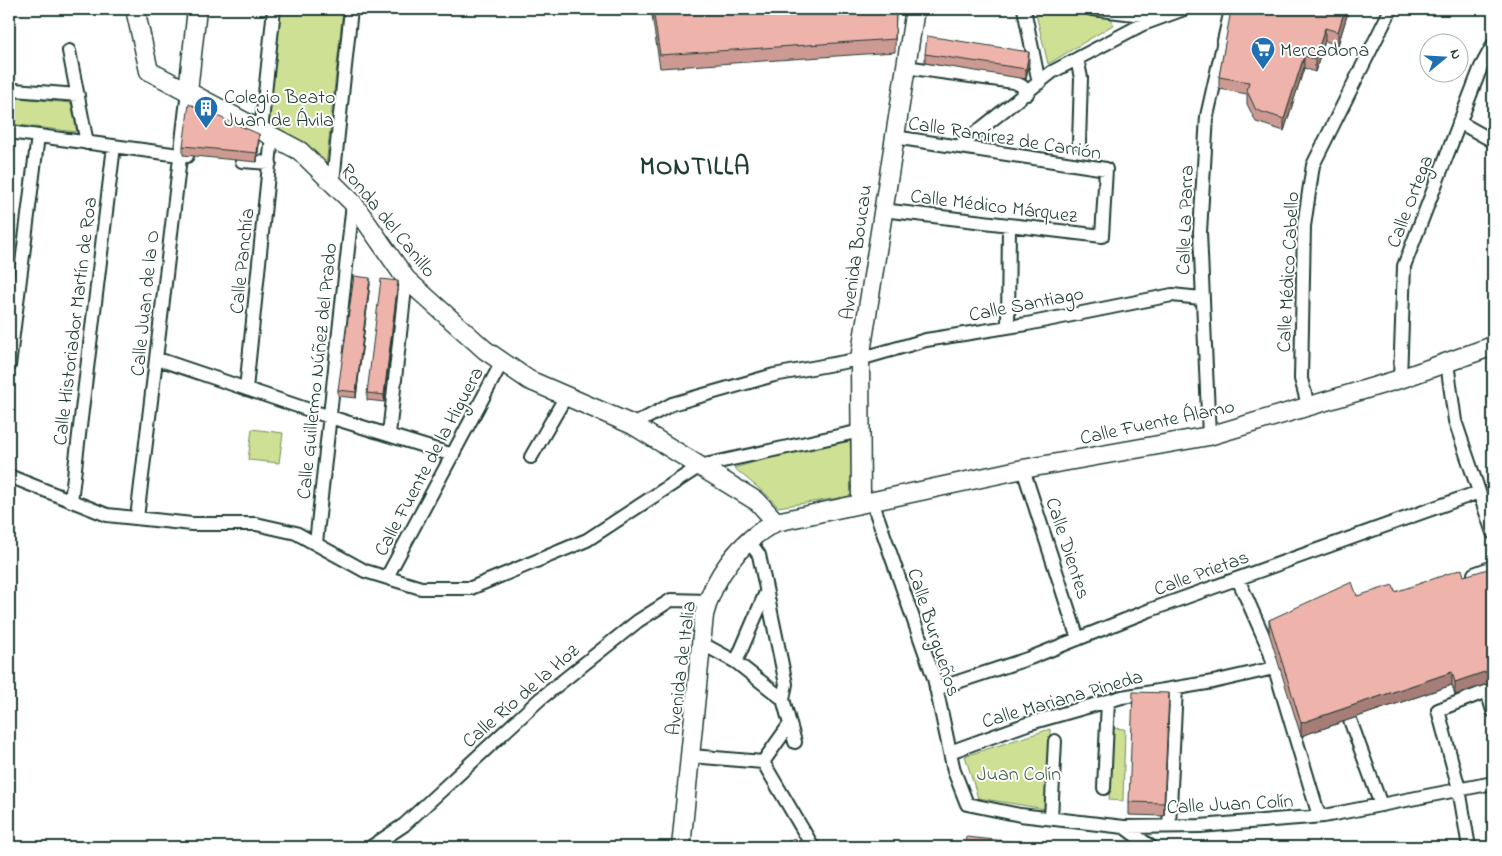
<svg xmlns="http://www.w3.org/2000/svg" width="1502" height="856" font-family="'Indie Flower',sans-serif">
  <rect width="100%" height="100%" fill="#fff"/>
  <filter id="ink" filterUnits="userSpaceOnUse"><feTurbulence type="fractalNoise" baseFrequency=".02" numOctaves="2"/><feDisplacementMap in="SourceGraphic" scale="10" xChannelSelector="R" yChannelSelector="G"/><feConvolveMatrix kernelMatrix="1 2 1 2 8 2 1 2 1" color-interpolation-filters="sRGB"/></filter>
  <g filter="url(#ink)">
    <!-- green -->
    <path fill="#cde094" stroke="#768e64" d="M281,9H343L326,166L268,125Z
      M1035,10L1111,17L1113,25L1048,64Z
      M9,97L71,103L77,132L9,124Z
      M252,429L283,433L279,463L248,460Z
      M850,440L853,496L778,507L767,495L734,468L825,441L823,446Z
      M1113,728L1125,729L1123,801L1109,800Z
      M1050,729L1052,810L978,798L965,756Z"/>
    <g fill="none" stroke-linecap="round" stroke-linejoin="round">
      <defs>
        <path id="street" d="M1024,9L1039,83
          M1092,9L1160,17
          M69,51L87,143
          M1077,59L1081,78L1079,143
          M905,67L1014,82L1022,86L1027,94
          M14,90L78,95
          M1459,122L1493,141
          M261,131L274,9
          M9,132L187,156
          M958,147L1052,72L1143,24L1184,9
          M242,161L270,163
          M333,182L351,9
          M882,210L1102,236L1106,169L894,137
          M1008,327L1009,225
          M158,359L330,417L453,455
          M1447,363L1455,421L1493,533
          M9,366L38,136
          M1400,379L1404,266L1481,67L1493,45
          M246,389L272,136
          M1308,405L1301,379L1304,226L1313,165L1391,9
          M633,425L672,404L774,375L860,359L926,340L1027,324L1172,295L1201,298
          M389,434L406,279
          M1209,436L1200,232L1207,116L1230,14L1233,9
          M531,457L566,396
          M1023,469L1078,639
          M9,476L107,515L192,524H256L296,533L365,571L421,588H471L587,540L700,466L861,431
          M71,501L114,146
          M872,501L934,678L954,771L967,804L1020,815L1124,827L1200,826L1324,816L1493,783
          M137,518L188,91
          M316,543L353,203
          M1474,574L1493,567
          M387,577L502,362
          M1238,579L1269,649L1319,816
          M701,643L736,662L783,699L786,684L759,555L749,541
          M736,662L766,592
          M936,689L1030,658L1150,610L1479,492
          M783,699L795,742
          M1350,720L1381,805
          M950,752L1027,724L1122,697L1213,682L1274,668
          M691,756L763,762L813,847
          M763,762L790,724
          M1104,788L1108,701
          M1051,818L1055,741
          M1169,826L1176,688
          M1124,827L1151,847
          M371,847L404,825L540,699L638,621L671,600L707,601
          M1469,847L1459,789L1438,710L1487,691L1493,711"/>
        <path id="secondary" d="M135,9L149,71L300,151L353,203L406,279L485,350L529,380L633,425L758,502L776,522
          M188,91L197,9
          M861,503L860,359L915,9
          M681,847L704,615C713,577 741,540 776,522L1023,469L1209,436L1400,379L1493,346"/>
      </defs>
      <!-- street casing -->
      <use href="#street" stroke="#1f3d34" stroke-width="16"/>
      <!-- secondary casing -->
      <use href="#secondary" stroke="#1f3d34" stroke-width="21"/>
      <!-- street -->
      <use href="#street" stroke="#fff" stroke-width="12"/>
      <!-- secondary -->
      <use href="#secondary" stroke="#fff" stroke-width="18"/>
    </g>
    <!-- wall -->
    <path fill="#cd9a93" stroke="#1f3d34" d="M651,9H896L895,52L660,68Z
      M1232,9H1349L1338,45L1325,41L1315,72L1304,68L1284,131L1256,122L1247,104V94L1219,89V77Z
      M925,54L1029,62L1026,79L925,63Z
      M259,144L257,162L183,155V146Z
      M370,284L356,398L338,396V390Z
      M398,287L384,402L367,400V393Z
      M1464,576L1493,584V682L1455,695L1452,685L1301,736L1269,633V620L1357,596L1395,592Z
      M1169,706L1164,816L1129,815V802Z"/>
    <!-- shaded-wall -->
    <path fill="#a77d78" stroke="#1f3d34" d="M1345,9H1349L1338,45V32Z
      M1325,28V41L1315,72V59Z
      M1029,52V62L1026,79V69Z
      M1304,56V68L1284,131V119Z
      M259,134V144L257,162V153Z
      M370,278V284L356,398V392Z
      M398,281V287L384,402V395Z
      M1493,669V682L1455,695V682Z
      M1452,672V685L1301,736V723Z
      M1169,693V706L1164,816V803Z"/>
    <!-- building -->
    <path fill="#eeb3ab" stroke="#1f3d34" d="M653,9H896L895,39L660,55Z
      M1232,9H1345L1338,32L1325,28L1315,59L1304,56L1284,119L1256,110L1247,91L1249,82L1219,77L1231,10Z
      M927,36L1029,52L1026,69L925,54Z
      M189,104L259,134L257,153L183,146Z
      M354,276L370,278L356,392L338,390Z
      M381,279L398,281L384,395L367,393Z
      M1462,569L1464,576L1488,569L1493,584V669L1455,682L1452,672L1301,723L1269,620L1352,582L1357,596L1393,585L1395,592Z
      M1133,692L1169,693L1164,803L1129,802Z
      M966,837L1045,845L1044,847H965Z
      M795,838L800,847H779Z"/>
  </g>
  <!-- icons -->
  <defs>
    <symbol id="supermarket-pin" viewBox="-11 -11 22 30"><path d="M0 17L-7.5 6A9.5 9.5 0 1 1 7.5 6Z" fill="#1f6fb2" stroke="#fff"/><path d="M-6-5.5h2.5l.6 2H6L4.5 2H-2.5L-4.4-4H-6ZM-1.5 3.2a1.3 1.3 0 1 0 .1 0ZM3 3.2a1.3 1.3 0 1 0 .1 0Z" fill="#fff"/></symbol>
    <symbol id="building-pin" viewBox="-11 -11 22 30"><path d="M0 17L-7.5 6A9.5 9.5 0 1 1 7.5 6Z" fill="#1f6fb2" stroke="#fff"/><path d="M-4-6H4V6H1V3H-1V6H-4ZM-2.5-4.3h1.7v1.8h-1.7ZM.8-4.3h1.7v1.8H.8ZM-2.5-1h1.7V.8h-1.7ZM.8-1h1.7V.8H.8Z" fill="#fff"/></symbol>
  </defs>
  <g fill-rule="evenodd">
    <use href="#supermarket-pin" x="1249" y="35" width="28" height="38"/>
    <use href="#building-pin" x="192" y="94" width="28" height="38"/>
  </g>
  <g text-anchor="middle" stroke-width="4" stroke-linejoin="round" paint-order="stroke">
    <!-- poi labels -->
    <g font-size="20" fill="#1f3d34" stroke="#fff" text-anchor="start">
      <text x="1280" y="56">Mercadona</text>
      <text x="224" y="103">Colegio Beato<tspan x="224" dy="23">Juan de Ávila</tspan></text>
    </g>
    <!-- street labels -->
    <g font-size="20" fill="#1f3d34" stroke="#fff">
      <text transform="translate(1005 137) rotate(9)" y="7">Calle Ramírez de Carrión</text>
      <text transform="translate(1409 201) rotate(-69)" y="7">Calle Ortega</text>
      <text transform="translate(994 205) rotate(7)" y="7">Calle Médico Márquez</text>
      <text transform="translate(389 220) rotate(51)" y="7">Ronda del Canillo</text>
      <text transform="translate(1184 220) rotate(-88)" y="7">Calle La Parra</text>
      <text transform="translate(855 252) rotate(-82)" y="7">Avenida Boucau</text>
      <text transform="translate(241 261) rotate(-84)" y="7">Calle Panchía</text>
      <text transform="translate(1287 272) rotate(-87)" y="7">Calle Médico Cabello</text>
      <text transform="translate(144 303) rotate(-84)" y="7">Calle Juan de la O</text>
      <text transform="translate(1026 303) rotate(-11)" y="7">Calle Santiago</text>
      <text transform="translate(74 321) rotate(-83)" y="7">Calle Historiador Martín de Roa</text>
      <text transform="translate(316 371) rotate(-84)" y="7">Calle Guillermo Núñez del Prado</text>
      <text transform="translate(1157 421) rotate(-12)" y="7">Calle Fuente Álamo</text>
      <text transform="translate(428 461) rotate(-62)" y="7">Calle Fuente de la Higuera</text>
      <text transform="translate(1069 548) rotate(72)" y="7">Calle Dientes</text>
      <text transform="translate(1201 572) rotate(-20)" y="7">Calle Prietas</text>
      <text transform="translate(935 632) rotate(72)" y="7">Calle Burgueños</text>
      <text transform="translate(680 668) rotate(-83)" y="7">Avenida de Italia</text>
      <text transform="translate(520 695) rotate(-41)" y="7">Calle Río de la Hoz</text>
      <text transform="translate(1062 698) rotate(-16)" y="7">Calle Mariana Pineda</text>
      <text transform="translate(1230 803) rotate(-3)" y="7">Calle Juan Colín</text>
    </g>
    <!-- park labels -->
    <g font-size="20" fill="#425e47" stroke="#fff">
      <text x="1019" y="780">Juan Colín</text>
    </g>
    <!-- district labels -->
    <g font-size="25" font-weight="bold" letter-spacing="1" fill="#1f3d34" stroke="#fff">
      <text x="695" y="174">MONTILLA</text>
    </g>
  </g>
  <!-- margin -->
  <rect width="1502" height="856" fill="none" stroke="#fff" stroke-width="30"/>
  <rect x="15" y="15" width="1472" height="826" fill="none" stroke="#1f3d34" stroke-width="2" filter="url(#ink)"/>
  <!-- north arrow -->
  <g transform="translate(1444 58) rotate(72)"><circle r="24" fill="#ffffff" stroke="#a5b1ae"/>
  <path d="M0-4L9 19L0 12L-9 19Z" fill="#1f6fb2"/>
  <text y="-8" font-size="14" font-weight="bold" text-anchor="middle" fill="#1f3d34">N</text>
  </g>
</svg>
